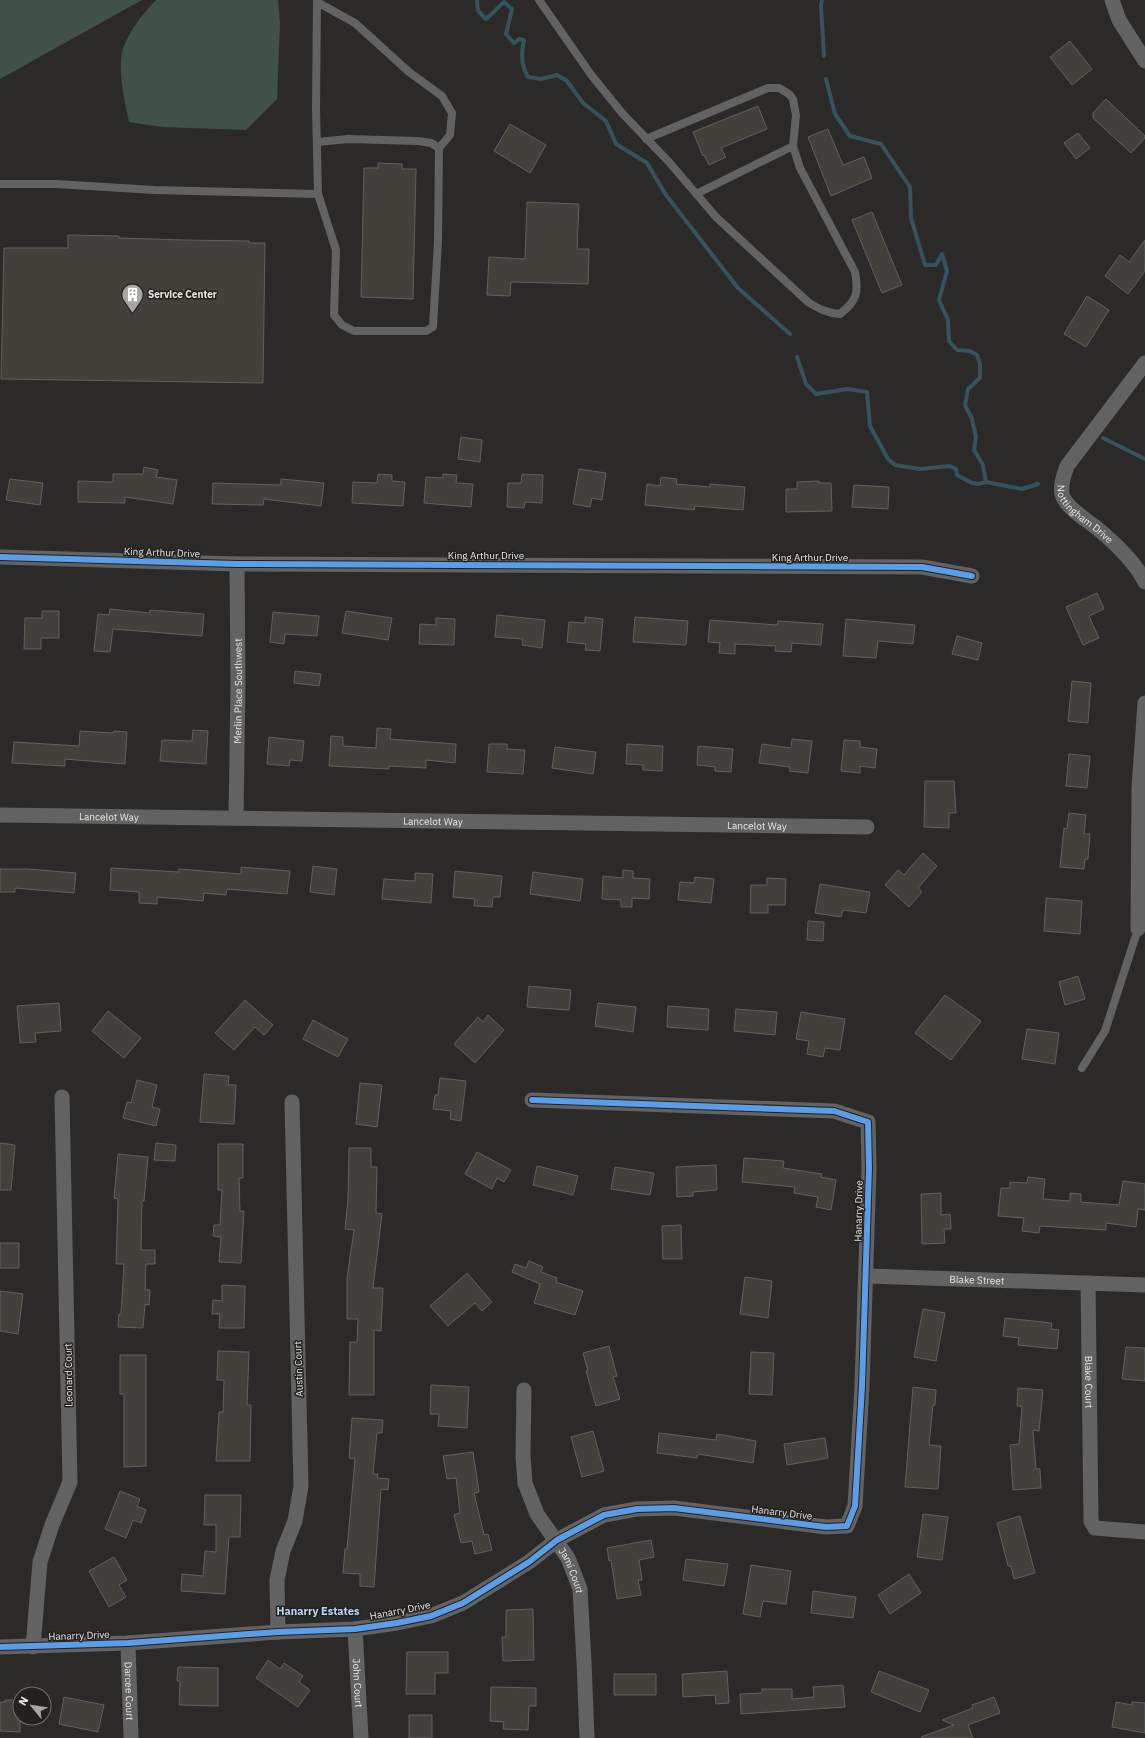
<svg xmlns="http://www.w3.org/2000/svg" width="1145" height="1738" font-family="'IBM Plex Sans',sans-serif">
  <rect width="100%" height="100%" fill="#2b2a28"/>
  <!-- green -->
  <path fill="#405148" d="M0,0H142L0,79Z
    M156,0H278L280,23L277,99L246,130L162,127L129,122C125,103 116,64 124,46C131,28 143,14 156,0Z"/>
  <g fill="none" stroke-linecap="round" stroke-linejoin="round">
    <!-- stream -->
    <path stroke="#34535d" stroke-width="4" d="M477,0L478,11L486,19L504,2L512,9L506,34L514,43L519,39L524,40C521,55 521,64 528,77L541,79L557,75L567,81L583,103L606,121L616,144L647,163L666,195L738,288L790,334
      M822,0L821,6L824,56
      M826,79L835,114L850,136L881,144L910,187L911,218L925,265H936L942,254L947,271L939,300L948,320L949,341L957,350L970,351L977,355L980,364V378L968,389L965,405L972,419L976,437L974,450L983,465L986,482
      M797,357L806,384L816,394L847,389L867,392L870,426L888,459L895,465L920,469L950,466L956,469L957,475L972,483L978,484L986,482L1022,489L1038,484
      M1103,438L1145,459"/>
  </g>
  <!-- building -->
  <path fill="#42403a" stroke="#60605e" d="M1070,41L1092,69L1072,85L1050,57Z
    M1106,99L1145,136V138L1131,153L1093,118V113Z
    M758,106L767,129L721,148L726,157L709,165L704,155L703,156L693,132Z
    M510,124L546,145L530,173L494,151Z
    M828,129L843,165L864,157L872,178L831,196L808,137Z
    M1078,133L1090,148L1076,159L1064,143Z
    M378,163L402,164V169H416L413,299L361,297L364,168H378Z
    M527,202L579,204L577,249H589L588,284L511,282L510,296L487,295L489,257L525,259Z
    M872,212L902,285L882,293L852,220Z
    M68,235L119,236V238L184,240L249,241V243H265L263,383L1,379L4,248H68Z
    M1145,240V271L1128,294L1105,276L1120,255L1129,262Z
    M1087,296L1109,310L1086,347L1064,334Z
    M461,437L482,440L480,462L458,459Z
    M144,467L158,470L156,477L177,480L173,504L125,497V503L78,502V481L113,482V474H143Z
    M579,469L606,473L602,500L592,498L590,507L573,504Z
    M378,474L392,475V481L405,482L403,506L352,503L353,482L377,483Z
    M443,474L457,475L456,483L473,484L471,507L424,503L426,477L443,478Z
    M522,474L543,475L542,503L525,502L524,508L507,507L508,483H521Z
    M661,477L677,479L676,484L710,487V484L745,487L743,510L695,506L694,510L645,505L647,484L660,486Z
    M10,479L43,483L40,505L6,500Z
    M281,479L324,483L321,506L264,499L263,505L212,504L213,483L281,485Z
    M819,481V483H831L832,511L786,512V489H797V482Z
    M854,485L889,487L888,509L852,507Z
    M1097,593L1104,609L1089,616L1099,638L1083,645L1066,607Z
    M110,609L150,613V610L204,614L202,636L113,629L110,652L94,651L98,614L109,615Z
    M42,611H59V638H41V649H24L25,618H42Z
    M346,611L392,618L388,640L342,633Z
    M273,612L319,616L317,636L285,634L284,644L270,642Z
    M497,615L545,620L542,648L522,645L523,639L495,637Z
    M585,617L603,619L600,651L585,650L586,644L567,642L569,622L585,623Z
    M635,617L688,621L686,645L633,642Z
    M436,618L455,619L454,645L419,644L420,624L436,625Z
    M846,619L915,625L913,644L878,641L876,658L843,656Z
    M710,620L777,625L778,621L823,624L821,645L792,643L791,652L775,651L776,646L735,644V654L719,653L720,643L708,642Z
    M957,636L982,643L978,660L952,654Z
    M295,671L321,674L319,686L294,683Z
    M1072,681L1091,683L1088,723L1068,721Z
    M377,728L391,729L390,739L456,744L455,763L426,760V768L389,766V769L329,766L331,736L343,737V746L376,748Z
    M193,730L208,731L206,764L160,761L162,740L192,741Z
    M80,731L113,733L114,731L127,732L125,764L65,759V766L12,763L14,742L79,746Z
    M269,737L304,741L302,761L290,760L289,766L267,764Z
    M792,739L812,741L808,773L789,771L790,767L759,763L762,744L791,748Z
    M844,740L860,741V747L877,749L875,768L860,766V773L841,771Z
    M489,744H507V749L525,750L523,774L487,772Z
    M627,744L663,746L662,771L643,770V765L626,764Z
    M698,746L733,749L731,772L715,771V767L697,765Z
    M555,747L596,752L593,774L552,768Z
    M1069,754L1090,756L1087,788L1066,786Z
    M925,781H954L956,813H949V828L924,827Z
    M1069,813L1086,815L1084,834H1090L1088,859H1085L1084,869L1060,867L1064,828L1067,829Z
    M923,853L937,866L918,888L922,892L909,907L885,885L898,870L904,875Z
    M313,866L337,869L334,895L310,892Z
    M241,867L290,871L287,894L227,889L226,895L204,893L203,901L157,897V904L139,903V892L110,890L111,868L179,872V869L241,874Z
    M0,869H28L76,873L74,893L15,888V892H0Z
    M623,870L633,871V878L650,879L649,899L632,898V907H621V900L602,899L603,876L623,878Z
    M455,871L502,876L500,897H493L492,907L474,906L475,899L453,897Z
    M533,872L583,879L580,901L530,894Z
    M415,873L433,874L431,903L382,899L384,879L415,881Z
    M695,877L714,879L711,903L678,900L680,882L694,883Z
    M767,878L786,879L785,905H768V913H750L751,885H767Z
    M820,884L870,892L866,913L843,910L841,917L815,913Z
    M1046,898L1082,901L1080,934L1044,931Z
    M808,921L824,922L823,941L807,940Z
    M1078,976L1085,999L1065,1005L1059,982Z
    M529,986L571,990L569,1010L527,1007Z
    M945,995L981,1021L951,1060L915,1033Z
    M245,1000L273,1025L264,1035L255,1027L234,1050L215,1033Z
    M59,1003L61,1031L35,1033L36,1042L20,1043L17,1006Z
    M598,1003L636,1007L633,1032L595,1026Z
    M668,1006L709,1009L708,1030L667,1027Z
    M736,1009L777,1012L775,1035L734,1031Z
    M108,1011L141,1038L124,1058L92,1031Z
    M801,1012L845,1019L840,1050L825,1048L823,1057L807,1054L809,1041L796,1039Z
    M488,1015L504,1030L475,1063L454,1044L478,1017L483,1022Z
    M313,1020L348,1039L338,1057L303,1039Z
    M1027,1029L1059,1033L1055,1064L1022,1059Z
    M204,1074L229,1076L228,1085H236L234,1124L200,1122Z
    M440,1078L466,1081L461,1121L450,1119L451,1111L433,1109L435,1095H438Z
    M137,1080L157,1085L152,1107L160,1109L156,1126L123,1118L127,1102L131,1103Z
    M360,1083L382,1085L377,1127L356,1124Z
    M0,1143L15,1145L11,1190H0Z
    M156,1143L176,1145L175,1161L154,1160Z
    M218,1144H243V1178H239L240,1211H244L241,1263L219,1262L221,1237L213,1236L214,1225H220L222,1190H218Z
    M349,1148H371V1167H377L376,1213L382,1214L373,1288H383L381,1331L374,1330V1395H349L350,1342H357L358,1319H347V1278L354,1230L345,1229L348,1199Z
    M477,1152L511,1170L504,1182L497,1178L492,1189L465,1174Z
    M118,1154L148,1157L144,1201H142L141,1250H155V1264H146L145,1290H150L149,1305L145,1304L143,1328L118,1327L119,1314H121L124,1264H116L118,1199L114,1198Z
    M744,1158L784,1161L783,1168L822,1174L821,1177L836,1180L831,1210L816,1207L818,1197L794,1193L795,1187L742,1182Z
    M716,1165L717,1190L693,1192V1196L677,1197L676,1167Z
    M537,1166L578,1176L573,1195L533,1185Z
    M615,1167L654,1173L650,1195L611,1189Z
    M1028,1177L1045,1179L1043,1199L1070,1201V1193L1081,1194V1202L1119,1205L1123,1181L1145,1184V1210L1138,1209L1136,1227L1106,1223V1230L1040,1226L1039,1233L1022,1231L1024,1218L998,1216L1001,1188H1010V1182L1027,1183Z
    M941,1193V1215L950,1214L951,1229H944L945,1243L922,1244L921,1194Z
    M681,1225L682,1259H663L662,1226Z
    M0,1243H19V1268H0Z
    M529,1261L543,1267L541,1272L557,1278L556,1282L583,1291L575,1315L534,1303L540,1284L512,1272L515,1264L526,1268Z
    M467,1273L492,1302L482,1311L475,1303L448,1326L430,1306Z
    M745,1277L772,1281L768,1318L740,1314Z
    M222,1285L245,1286L244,1328H219L220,1314H212L213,1300L222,1301Z
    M0,1291L23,1294L18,1334L0,1331Z
    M923,1309L945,1313L936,1361L914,1357Z
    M1005,1318L1052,1323L1051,1329L1059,1330L1057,1349L1018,1345L1019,1338L1003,1336Z
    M609,1346L617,1376L613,1377L620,1399L596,1406L586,1371H588L583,1353Z
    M1126,1347L1145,1348V1381L1122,1379Z
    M218,1351L249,1352L247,1405H251L250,1461H216L219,1412H223L224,1380H217Z
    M751,1352L774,1353L772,1395L749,1394Z
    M120,1355H146V1466L124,1467V1394H120Z
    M431,1385L469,1387L467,1428L438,1426L439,1414H430Z
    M913,1387L936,1390L935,1405H933L929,1445L941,1446L938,1489L905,1487Z
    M1018,1388L1043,1390L1039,1431L1033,1430L1036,1469H1040L1041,1488L1013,1490L1010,1445L1019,1444L1022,1406H1017Z
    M352,1418L383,1420L382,1433H377L373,1474H378L377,1478L389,1479L388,1490L381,1489L374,1587L360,1586V1574L343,1573L345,1549H347L348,1538L355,1459L349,1458Z
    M593,1431L604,1471L582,1477L571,1437Z
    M659,1433L716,1440L717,1434L756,1441L753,1463L698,1454L697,1458L657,1453Z
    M825,1438L828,1458L787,1465L784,1444Z
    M473,1452L479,1492L474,1493L484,1535L488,1534L492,1550L475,1554L472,1541L461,1543L454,1515L460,1513L456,1478L447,1479L443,1456Z
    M120,1491L140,1499L137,1506L146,1510L141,1523L133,1520L126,1538L105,1529Z
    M205,1495H241L240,1537H229L225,1594L181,1591L182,1574L203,1576L205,1551L216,1552V1525H204Z
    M923,1514L948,1517L942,1560L917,1557Z
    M1020,1516L1035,1573L1014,1579L1011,1566H1008L997,1523Z
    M651,1540L654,1557L639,1560L642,1580H638L641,1595L617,1599L611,1560L609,1561L607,1548Z
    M114,1557L127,1580L119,1585L126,1597L109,1607L89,1571Z
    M686,1559L728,1564L724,1586L683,1580Z
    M751,1565L791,1571L786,1604L763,1601L760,1617L743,1614Z
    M909,1574L921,1593L890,1614L878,1595Z
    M813,1591L856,1597L853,1618L811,1613Z
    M533,1609L534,1660L503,1661L502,1637H506V1610Z
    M407,1652H448V1673H435V1694H406Z
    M268,1660L280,1669L284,1663L303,1676L299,1682L310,1690L298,1707L256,1678Z
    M178,1667L218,1668V1706L179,1705L180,1681H177Z
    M727,1671L729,1703L716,1704L715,1695L683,1697L682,1674Z
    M879,1671L929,1690L920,1712L871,1692Z
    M614,1674H656V1695H614Z
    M843,1685L845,1707L741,1714L740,1694L762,1693V1689H792V1699L814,1697L813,1687Z
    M491,1687L536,1688V1706H529L528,1730L503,1729L504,1722L490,1721Z
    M64,1697L104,1705L98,1732L59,1724Z
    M994,1697L1000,1713L968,1725L973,1738H922L921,1737L954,1725L942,1720L973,1708L972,1705Z
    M5,1700H20V1732L0,1731V1702H5Z
    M1116,1702L1132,1705V1702L1145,1703V1733L1112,1727Z
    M409,1715H432V1738H409Z"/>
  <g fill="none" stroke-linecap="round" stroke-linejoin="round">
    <!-- lane -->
    <path stroke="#636262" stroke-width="8" d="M539,0L592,76L622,113L669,162L716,217L808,302C819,309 827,313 840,314C857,301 859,292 855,272L800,168L793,146L796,115L793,99L789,94L779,88H768L646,139
      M317,2L355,23L409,72L442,96L452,113L450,135L439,148
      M317,142L348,139L418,141L431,143L439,148L438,241L433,327L426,331H354L342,325L334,315L336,250L318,194
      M0,184H56L154,190L318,194L316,109L317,0
      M696,194L793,146
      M1082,1068L1105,1031L1138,929"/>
    <!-- street -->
    <g stroke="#636262" stroke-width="15">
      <path d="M1112,0L1119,20L1145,61"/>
      <path id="s1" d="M1145,363L1067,466C1064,475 1058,489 1064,499C1071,511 1087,520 1098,529C1116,544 1135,562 1145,582"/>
      <path d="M0,557L237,564L922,567L972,576"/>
      <path id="s2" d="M0,815L867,827"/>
      <path id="s3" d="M236,818L238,684L237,564"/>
      <path d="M1138,929L1139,788L1145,703"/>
      <path id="s4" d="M867,1276L1145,1285"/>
      <path id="s5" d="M1088,1283L1091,1521L1095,1528L1145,1532"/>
      <path id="s6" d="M524,1390L523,1456L525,1483L537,1514L568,1558L580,1589L584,1662L587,1738"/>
      <path id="s7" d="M355,1629L361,1738"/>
      <path d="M278,1632L277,1580L283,1551L295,1521L301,1486L292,1102"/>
      <path id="s8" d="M128,1643L131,1738"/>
      <path d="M0,1647L128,1643L278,1632L355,1629L397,1623L431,1616L463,1603L529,1562L557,1540L604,1515L637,1509L674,1508L826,1527L847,1526L855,1506L862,1386L869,1168L868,1122L834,1111L532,1100"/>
      <path d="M33,1647L40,1562L52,1525L70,1482L62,1097"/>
    </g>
    <defs>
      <path id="cycleway" d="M0,557L237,564L922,567L972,576
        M0,1647L128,1643L278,1632L355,1629L397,1623L431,1616L463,1603L529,1562L557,1540L604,1515L637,1509L674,1508L826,1527L847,1526L855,1506L862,1386L869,1168L868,1122L834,1111L532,1100"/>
    </defs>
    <!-- cycleway casing -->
    <use href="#cycleway" stroke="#22211d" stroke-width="8"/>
    <!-- cycleway -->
    <use href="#cycleway" stroke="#5a9eea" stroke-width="6"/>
  </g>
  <!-- icons -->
  <defs>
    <symbol id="building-pin" viewBox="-11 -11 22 30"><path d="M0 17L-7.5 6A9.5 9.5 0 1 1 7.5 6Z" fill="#a5a5a2" stroke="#22211d"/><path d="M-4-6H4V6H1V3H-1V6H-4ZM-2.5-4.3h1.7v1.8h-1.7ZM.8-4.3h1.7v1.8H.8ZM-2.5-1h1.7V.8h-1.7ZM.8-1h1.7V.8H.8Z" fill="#fff"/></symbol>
  </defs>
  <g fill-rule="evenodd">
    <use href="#building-pin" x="120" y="282" width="25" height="34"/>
  </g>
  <g text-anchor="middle" stroke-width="3" stroke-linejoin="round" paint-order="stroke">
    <!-- poi labels -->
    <g font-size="10" font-weight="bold" fill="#e7e7e4" stroke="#22211d" text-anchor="start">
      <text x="148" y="298">Service Center</text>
    </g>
    <!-- street labels -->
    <g font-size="10" fill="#e7e7e4" stroke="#22211d">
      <text dy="4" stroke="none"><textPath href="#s1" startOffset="188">Nottingham Drive</textPath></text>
      <text transform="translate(162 552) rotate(2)" y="4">King Arthur Drive</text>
      <text x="486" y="559">King Arthur Drive</text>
      <text x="810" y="561">King Arthur Drive</text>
      <text dy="4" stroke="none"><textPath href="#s3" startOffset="127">Merlin Place Southwest</textPath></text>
      <text dy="4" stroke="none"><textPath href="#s2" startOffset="109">Lancelot Way</textPath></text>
      <text dy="4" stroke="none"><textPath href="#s2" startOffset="433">Lancelot Way</textPath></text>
      <text dy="4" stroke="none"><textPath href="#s2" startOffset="757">Lancelot Way</textPath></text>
      <text transform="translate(858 1211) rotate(-89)" y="4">Hanarry Drive</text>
      <text dy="4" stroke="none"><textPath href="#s4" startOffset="110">Blake Street</textPath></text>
      <text transform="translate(298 1369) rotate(-92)" y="4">Austin Court</text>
      <text transform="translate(68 1375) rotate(-91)" y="4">Leonard Court</text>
      <text dy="4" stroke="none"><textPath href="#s5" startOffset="99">Blake Court</textPath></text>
      <text transform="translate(782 1512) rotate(7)" y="4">Hanarry Drive</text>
      <text dy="4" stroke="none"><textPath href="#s6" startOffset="193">Jami Court</textPath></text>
      <text transform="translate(400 1610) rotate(-11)" y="4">Hanarry Drive</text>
      <text transform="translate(79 1635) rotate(-2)" y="4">Hanarry Drive</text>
      <text dy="4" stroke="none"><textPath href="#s7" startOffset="54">John Court</textPath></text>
      <text dy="4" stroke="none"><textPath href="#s8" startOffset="48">Darcee Court</textPath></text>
    </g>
    <!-- neighbourhood labels -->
    <g font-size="11" font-weight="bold" fill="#b9d7fb" stroke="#22211d">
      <text x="318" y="1615">Hanarry Estates</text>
    </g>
  </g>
  <!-- north arrow -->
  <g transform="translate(32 1706) rotate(300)"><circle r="19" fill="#22211d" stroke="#71706d"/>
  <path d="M0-3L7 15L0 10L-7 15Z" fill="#a5a5a2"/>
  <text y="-6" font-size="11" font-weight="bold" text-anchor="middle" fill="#e7e7e4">N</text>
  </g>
</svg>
